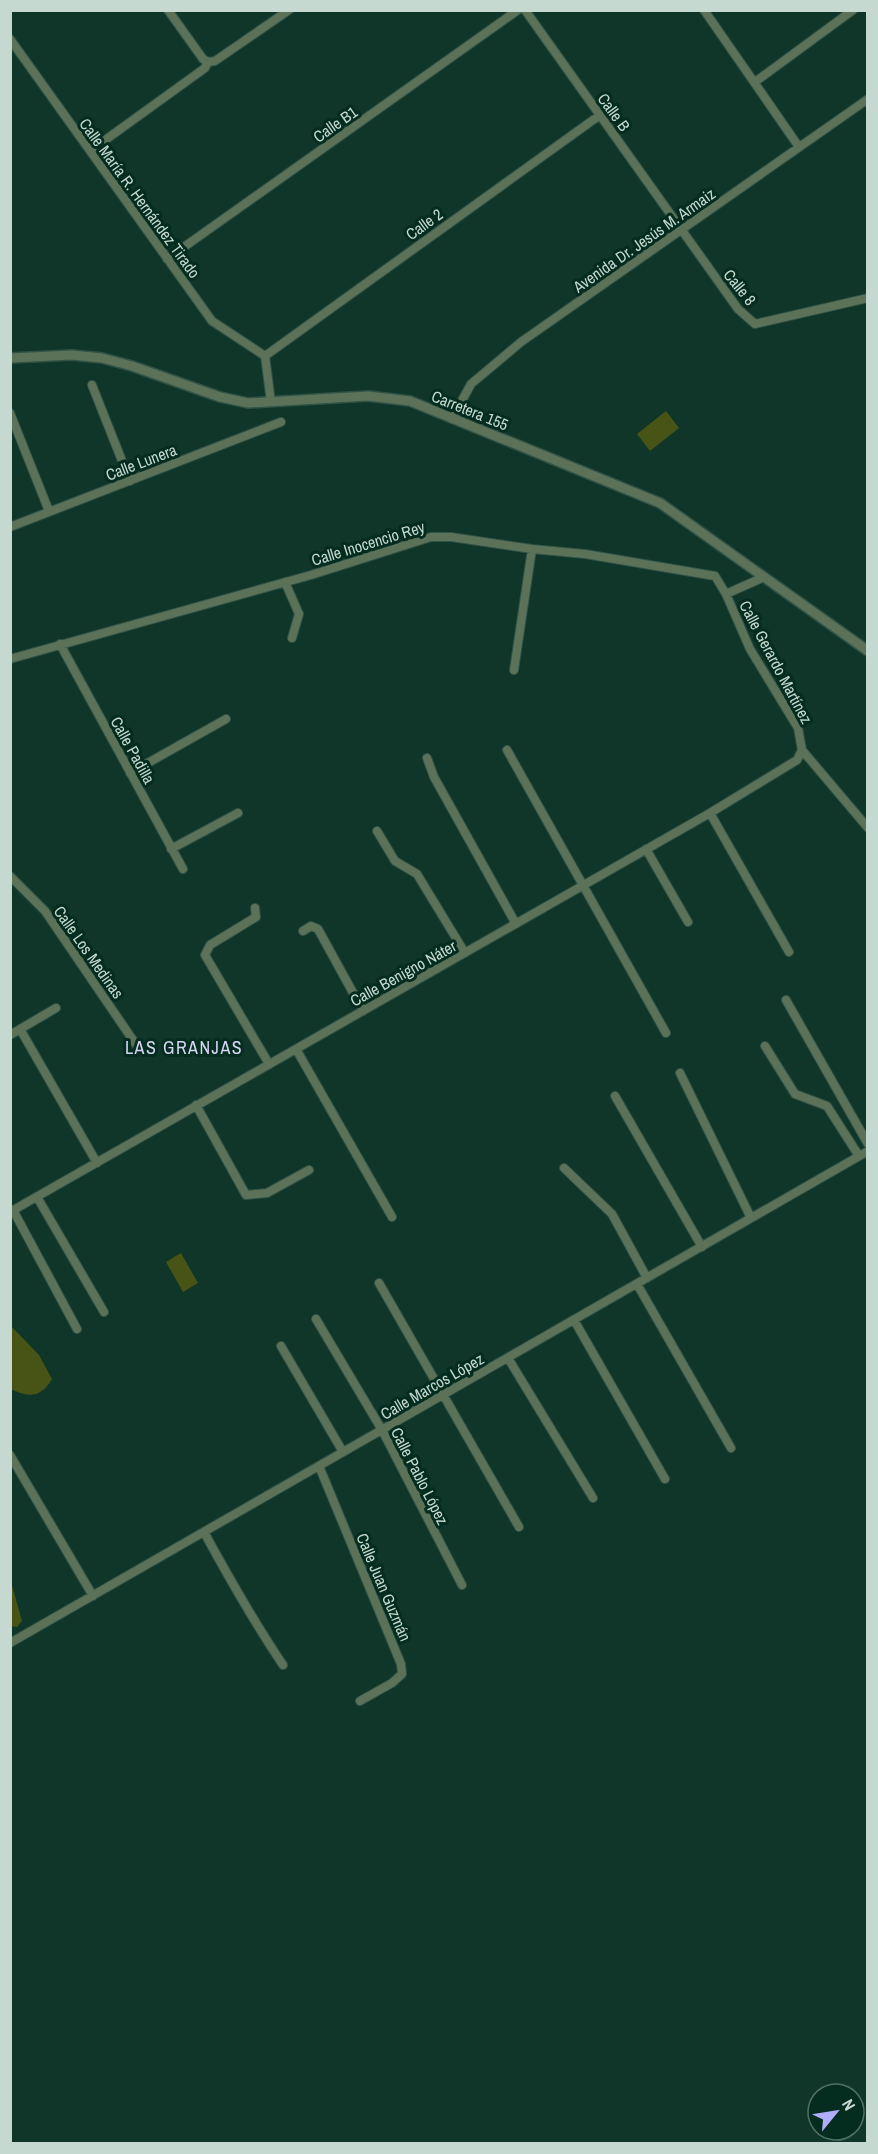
<svg xmlns="http://www.w3.org/2000/svg" width="878" height="2154" font-family="'Archivo Narrow',sans-serif">
  <rect width="100%" height="100%" fill="#103629"/>
  <!-- green -->
  <path fill="#485415" d="M666,411L679,428L650,451L637,434Z
    M181,1253L198,1283L183,1292L166,1262Z
    M10,1325L39,1355L52,1379C41,1397 30,1398 13,1390H11Z
    M11,1582L22,1621L17,1627L11,1626Z"/>
  <g fill="none" stroke-linecap="round" stroke-linejoin="round">
    <defs>
      <path id="minor" d="M168,10L203,59L208,62
        M525,10L738,309L755,324L868,298
        M704,10L799,147
        M10,39L212,321L265,356
        M755,82L853,10
        M90,151L205,68L208,62L215,61L289,10
        M167,259L518,10
        M265,356L600,115
        M265,356L271,402
        M92,385L130,481
        M10,413L49,511
        M452,419L471,384L521,342L868,99
        M10,527L281,422
        M285,582L299,614L292,638
        M726,594L764,577
        M60,644L183,869
        M10,659L311,575L431,537H451L532,549L585,554L715,576L726,594L750,649L798,728L802,750L868,828
        M514,670L532,549
        M507,750L666,1033
        M427,758L434,777L516,924
        M130,773L226,719
        M710,813L789,952
        M377,831L395,861L417,874L465,953
        M171,849L238,813
        M646,849L688,922
        M10,876L45,911L139,1049
        M255,908L256,917L210,945L205,955L269,1064
        M303,931L311,926L318,929L363,1011
        M786,1000L868,1144
        M20,1029L97,1163
        M10,1035L56,1008
        M765,1046L795,1094L827,1106L859,1156
        M296,1049L392,1217
        M680,1073L751,1218
        M615,1096L702,1247
        M196,1105L246,1195L267,1193L309,1170
        M564,1168L612,1214L647,1278
        M37,1197L104,1312
        M13,1210L77,1329
        M10,1212L710,813L797,760L802,750
        M379,1283L519,1527
        M637,1284L731,1448
        M316,1319L382,1430L462,1585
        M574,1320L665,1479
        M281,1346L343,1452
        M508,1358L593,1498
        M10,1455L93,1596
        M319,1466L401,1664L402,1674L392,1683L360,1701
        M204,1532C229,1578 254,1622 283,1665
        M10,1643L868,1151"/>
      <path id="tertiary" d="M10,358L72,355L102,358L132,366L220,397L248,403L368,396L410,401L660,503L868,651"/>
    </defs>
    <!-- minor casing -->
    <use href="#minor" stroke="#315347" stroke-width="10"/>
    <!-- tertiary casing -->
    <use href="#tertiary" stroke="#315347" stroke-width="12"/>
    <!-- minor -->
    <use href="#minor" stroke="#5b7259" stroke-width="8"/>
    <!-- tertiary -->
    <use href="#tertiary" stroke="#5b7259" stroke-width="9"/>
  </g>
  <g text-anchor="middle" stroke-width="6" stroke-linejoin="round" paint-order="stroke">
    <!-- street labels -->
    <g font-size="16" fill="#c5d9d0" stroke="#042c1f">
      <text transform="translate(614 112) rotate(54)" y="6">Calle B</text>
      <text transform="translate(335 124) rotate(-35)" y="6">Calle B1</text>
      <text transform="translate(140 198) rotate(54)" y="6">Calle María R. Hernández Tirado</text>
      <text transform="translate(424 224) rotate(-36)" y="6">Calle 2</text>
      <text transform="translate(644 240) rotate(-35)" y="6">Avenida Dr. Jesús M. Armaiz</text>
      <text transform="translate(740 287) rotate(51)" y="6">Calle 8</text>
      <text transform="translate(470 410) rotate(22)" y="6">Carretera 155</text>
      <text transform="translate(141 462) rotate(-21)" y="6">Calle Lunera</text>
      <text transform="translate(368 543) rotate(-17)" y="6">Calle Inocencio Rey</text>
      <text transform="translate(776 662) rotate(62)" y="6">Calle Gerardo Martínez</text>
      <text transform="translate(133 750) rotate(61)" y="6">Calle Padilla</text>
      <text transform="translate(89 952) rotate(55)" y="6">Calle Los Medinas</text>
      <text transform="translate(403 973) rotate(-29)" y="6">Calle Benigno Náter</text>
      <text transform="translate(432 1386) rotate(-30)" y="6">Calle Marcos López</text>
      <text transform="translate(420 1476) rotate(63)" y="6">Calle Pablo López</text>
      <text transform="translate(384 1587) rotate(67)" y="6">Calle Juan Guzmán</text>
    </g>
    <!-- neighbourhood labels -->
    <g font-size="18" letter-spacing="1.5" fill="#d5d5f2" stroke="#042c1f">
      <text x="184" y="1054">LAS GRANJAS</text>
    </g>
  </g>
  <!-- border -->
  <rect width="878" height="2154" fill="none" stroke="#c5d9d0" stroke-width="24"/>
  <!-- north arrow -->
  <g transform="translate(836 2112) rotate(60)"><circle r="28" fill="#042c1f" stroke="#517166" stroke-width="1.5"/>
  <path d="M0-4.5L10 22L0 15L-10 22Z" fill="#b0aefa"/>
  <text y="-9" font-size="16" font-weight="bold" text-anchor="middle" fill="#c5d9d0">N</text>
  </g>
</svg>
